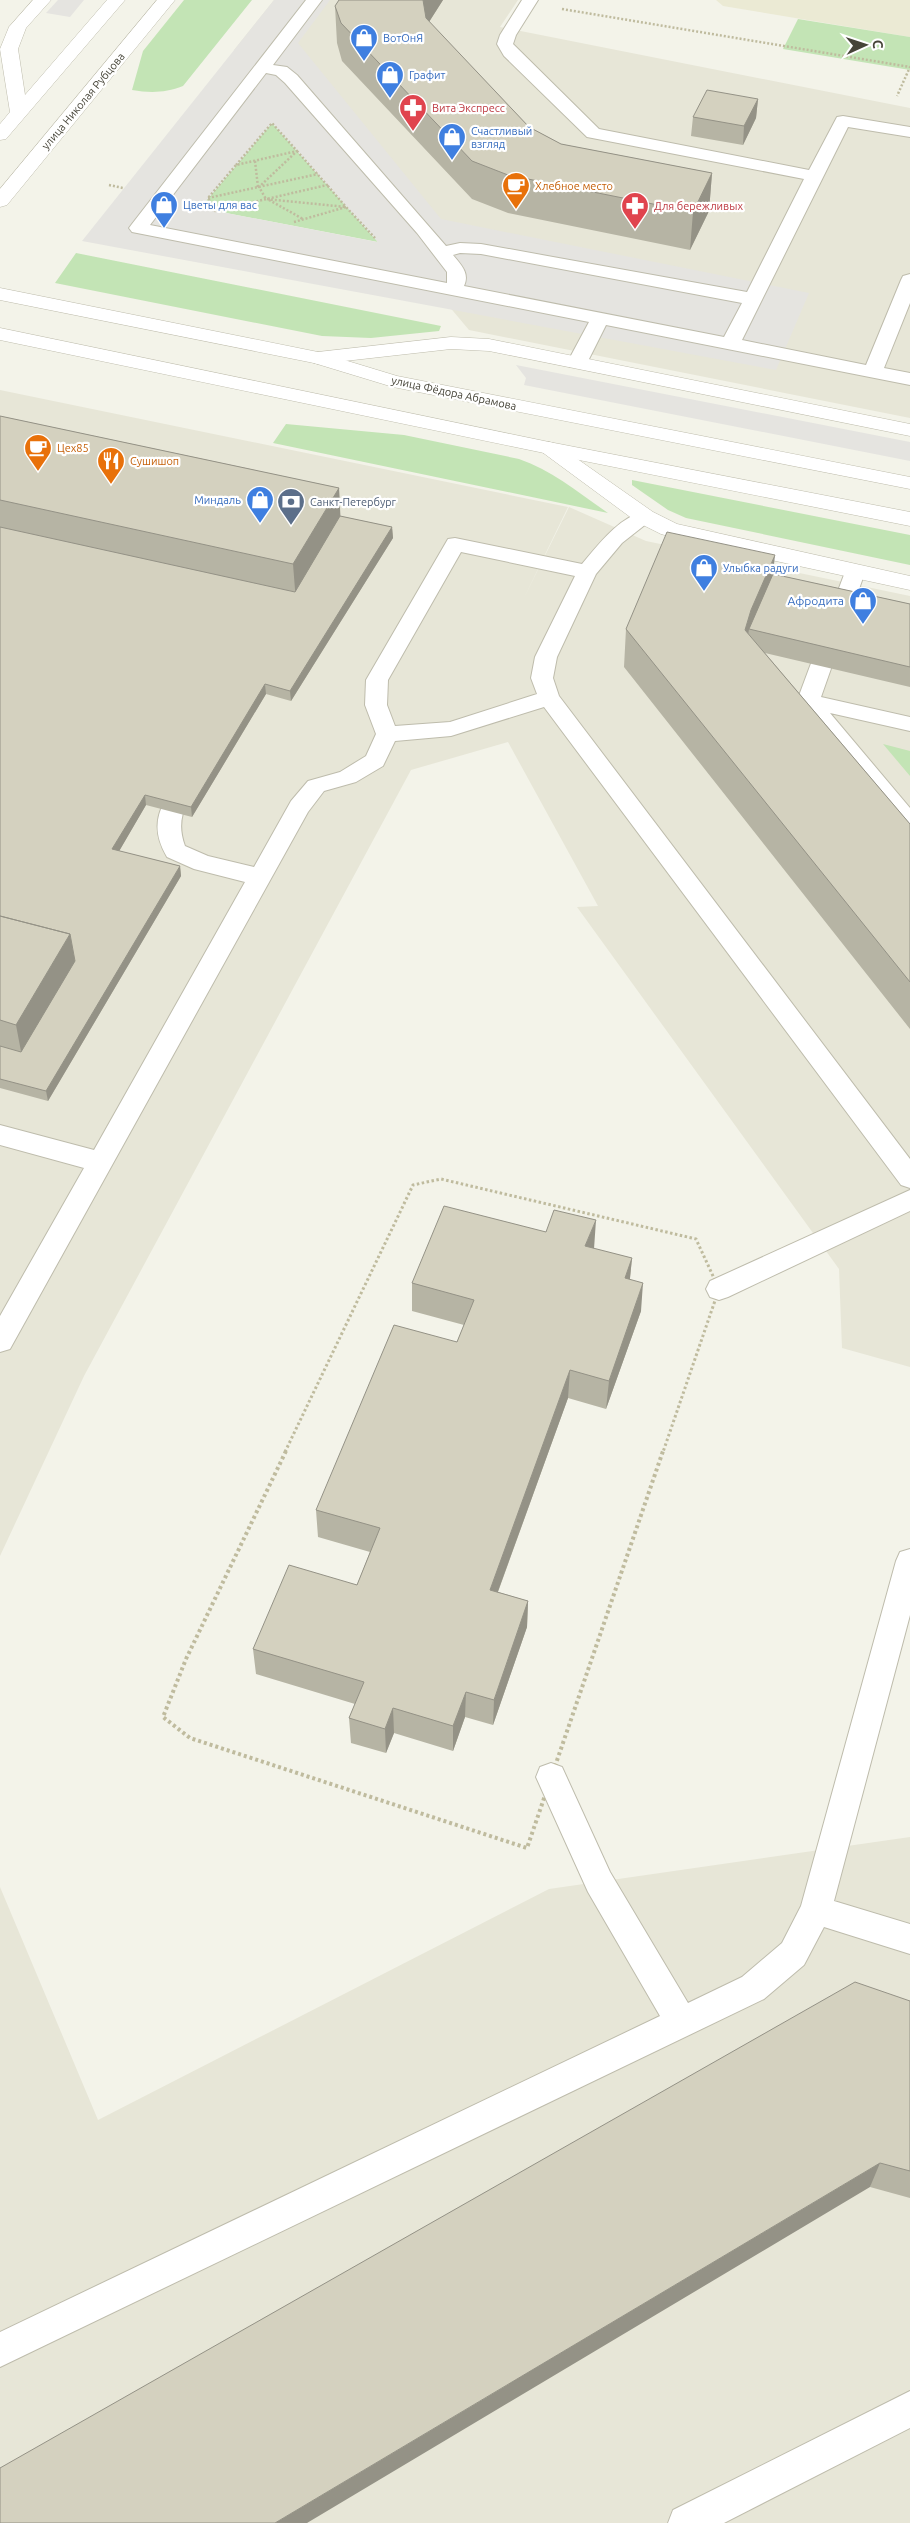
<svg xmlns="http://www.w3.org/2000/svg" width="910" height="2523" font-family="Ubuntu,sans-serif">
  <rect width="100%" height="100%" fill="#f3f3e9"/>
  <!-- residential -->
  <path fill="#e7e6d7" d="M274,0H518L500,27L910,108V418L469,330L234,50Z
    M0,390L568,507L523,600L569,507L646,541L910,596V1367L842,1348L839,1269L577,907L598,906L508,742L411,770L84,1376L0,1556Z
    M910,1837V2523H0V1887L98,2120L549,1889Z"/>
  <!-- education -->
  <path fill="#ebead4" d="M716,0H910V37L723,6Z"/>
  <!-- green -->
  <path fill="#c3e4b5" d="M184,0H252L183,86C165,93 150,93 132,90L143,51Z
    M798,19L910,37V70L783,49Z
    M272,123L378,242L200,208Z
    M76,253L441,326L439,331L371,338L322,336L55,283Z
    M286,424L404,435L519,459C552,470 579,493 608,513L273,443Z
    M632,480L910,535V565L686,518L668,510L632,485Z
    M883,744L910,751V776Z"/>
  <!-- parking -->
  <path fill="#e5e4e0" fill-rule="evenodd" d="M58,0H84L70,17L46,13Z
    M274,0H330L298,43L441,219L809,293L776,370L82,241ZM272,123L377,241V242L200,208Z
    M516,365L910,442V461L524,385L526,378Z"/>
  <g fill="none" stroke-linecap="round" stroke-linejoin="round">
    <defs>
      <path id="service" d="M306,0H322L273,65L287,67L297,75L446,246L460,243L481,244L747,292L804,179L587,137L504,56L497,44L500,35L522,0H538L516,35L513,44L599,129L809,170L837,117L843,116L910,127V137L848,127L742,340L866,365L901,280L903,276L910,274V303L884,368L910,373V385L606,325L587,363L584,367H570L567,363L589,322L132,232L129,228L132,224ZM266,73L276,75L285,83L417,233L447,272V283L150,225ZM460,253L481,254L742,303L724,337L464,286C470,273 461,265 453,255Z
        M645,511L652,513L655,517L622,543L596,574L557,657L553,678L559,696L910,1159V1188L901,1185L544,707L451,736L395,741L383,766L356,782L324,791L308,812L10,1349L0,1352V1316L84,1168L0,1145V1125L94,1150L245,882L194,869L167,857C147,823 162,804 180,776L188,773L196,776L199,781C186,804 175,819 185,846L208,856L254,867L291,801L308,781L340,772L366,756L376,734L365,705L366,680L448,539L455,538L582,564C599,544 618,518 645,511ZM461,552L575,576L535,657L531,678L537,694L450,722L395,726L387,705L388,680Z
        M855,565L862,567L865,572L821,697L910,717V731L830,713L910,808V831L902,829L797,701L845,572L848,567Z
        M910,1190V1211L728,1297L719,1300L710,1297L706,1289L710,1281Z
        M910,1549V1615L834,1901L910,1924V1954L824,1927L804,1965L764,1999L0,2367V2332L660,2016L588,1892L536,1777L540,1767L551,1763L562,1767L610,1872L688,2003L742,1977L782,1943L801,1906L896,1561L900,1552Z
        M910,2391V2428L724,2523H668L673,2510Z"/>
      <path id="minor" d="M33,0H51L26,28L18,49L25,95L107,0H125L6,139L0,140V124L10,112L0,49L9,27Z
        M157,0H175L7,205L0,207V189Z
        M451,337L489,339L910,424V436L489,351L451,349L318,364L311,362L308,358L311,354L318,352Z
        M549,442L556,444L653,512L677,524L910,576V590L697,544L661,534L637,522L542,452L539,448L542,444Z"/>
      <path id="tertiary" d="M0,288L318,352L397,376L910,477V489L393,387L314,363L0,300Z
        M0,328L549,442L910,512V526L549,454L0,340Z"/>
    </defs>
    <!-- service casing -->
    <use href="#service" stroke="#bebcac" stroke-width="2"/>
    <!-- minor casing -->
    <use href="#minor" stroke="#bebcac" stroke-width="1"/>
    <!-- tertiary casing -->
    <use href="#tertiary" stroke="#bebcac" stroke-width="1"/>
    <!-- path-far2 -->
    <path stroke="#bfbb9e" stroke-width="2.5" stroke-dasharray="2 2" stroke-linecap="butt" d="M562,9L910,67L897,96
      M297,151L327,185L215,211L208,198L236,165Z
      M255,161L258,187
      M236,165L272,123L297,151L259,187L266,199L346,207L375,238
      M109,185L123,188
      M208,198L318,174
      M269,200L303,219
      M294,222L346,207L327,185"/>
    <!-- path-far1 -->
    <path stroke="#bfbb9e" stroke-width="3" stroke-dasharray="2.5 2.5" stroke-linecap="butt" d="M285,1452L413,1185L441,1179L696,1239L719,1289L663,1452"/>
    <!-- path -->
    <path stroke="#bfbb9e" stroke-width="4" stroke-dasharray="3 3" stroke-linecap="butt" d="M286,1451L186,1659L163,1717L190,1738L527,1848L663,1451"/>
    <!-- service -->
    <use href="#service" fill="#fff" fill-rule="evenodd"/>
    <!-- minor -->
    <use href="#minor" fill="#fff" fill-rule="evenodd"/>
    <!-- tertiary -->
    <use href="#tertiary" fill="#fff" fill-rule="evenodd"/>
  </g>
  <!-- wall -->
  <path fill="#b6b4a4" d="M339,0H443L429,22L529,127L561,144L712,173L709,211L690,250L508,213L472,199L342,61L337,43L335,6Z
    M758,99L756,118L743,145L691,136L693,117Z
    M0,416L339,488L340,516L392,527L393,538L291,701L266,694L192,817L146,805L119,851L180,866L181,876L48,1101L0,1088Z
    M773,574L910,604V687L765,653L910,824V1029L624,667L626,629Z
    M546,1232L594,1249L632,1258L630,1279L641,1311L606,1409L568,1398L498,1592L528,1601L527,1627L493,1725L465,1717L453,1751L394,1733L386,1753L351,1743L349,1718L355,1704L256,1674L253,1649L357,1585L370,1552L318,1537L316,1510L457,1342L464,1325L412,1311V1283Z
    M910,2001V2198L870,2187Z"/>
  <!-- shaded-wall -->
  <path fill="#949286" d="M422,0H443L422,33Z
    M758,99L756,118L743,145L744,126Z
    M712,173L709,211L690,250L693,212Z
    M339,488L341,527L296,602L293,564Z
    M392,527L393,538L291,701L290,691Z
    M775,555L771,593L749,629L746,648L745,630L751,610Z
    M265,684L266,694L192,817L191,807Z
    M145,795L146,805L114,860L112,849Z
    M180,866L181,876L48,1101L46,1091Z
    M70,934L77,972L23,1062L16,1025Z
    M596,1220L594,1249L585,1246Z
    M632,1258L629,1287L625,1278Z
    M643,1283L641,1311L606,1409L609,1381Z
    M570,1370L568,1398L489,1616L490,1590Z
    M528,1601L527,1627L493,1725L494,1700Z
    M466,1692L465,1717L453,1751V1726Z
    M393,1708L394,1733L386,1753L385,1729Z
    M880,2163L870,2187L307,2523H275Z"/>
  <!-- building -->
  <path fill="#d4d1bf" stroke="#949286" d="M339,0H423L426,18L529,127L561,144L712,173L693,212L508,175L472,161L341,23L335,6Z
    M707,90L758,99L744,126L693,117Z
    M0,416L339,488L293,564L0,500Z
    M340,516L392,527L290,691L265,684L191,807L145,795L112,849L180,866L46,1091L0,1079V1046L21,1052L75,961L70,934L0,916V527L295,592Z
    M667,532L775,555L751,610L745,630L910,824V982L626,629Z
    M773,574L910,604V667L749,629Z
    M0,916L70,934L16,1025L0,1020Z
    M444,1206L546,1232L554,1210L596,1220L585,1246L632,1258L625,1278L643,1283L609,1381L570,1370L490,1590L528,1601L494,1700L466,1692L453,1726L393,1708L385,1729L349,1718L364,1682L253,1649L289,1565L357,1585L380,1528L316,1510L394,1325L457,1342L474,1300L412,1283Z
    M855,1982L910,2001V2171L880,2163L275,2523H0V2468Z"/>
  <!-- icons -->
  <defs>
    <symbol id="shop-pin" viewBox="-11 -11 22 30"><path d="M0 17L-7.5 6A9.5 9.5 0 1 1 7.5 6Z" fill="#3f7fe0" stroke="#fff"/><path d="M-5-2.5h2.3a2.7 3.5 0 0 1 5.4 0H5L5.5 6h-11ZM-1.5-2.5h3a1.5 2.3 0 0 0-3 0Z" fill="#fff"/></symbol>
    <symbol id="pharmacy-pin" viewBox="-11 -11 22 30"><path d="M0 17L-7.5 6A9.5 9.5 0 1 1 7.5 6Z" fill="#e0444e" stroke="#fff"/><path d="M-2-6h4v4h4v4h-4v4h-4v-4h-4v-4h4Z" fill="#fff"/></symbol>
    <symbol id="cafe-pin" viewBox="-11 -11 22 30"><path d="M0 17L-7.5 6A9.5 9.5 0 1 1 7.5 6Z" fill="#e8710a" stroke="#fff"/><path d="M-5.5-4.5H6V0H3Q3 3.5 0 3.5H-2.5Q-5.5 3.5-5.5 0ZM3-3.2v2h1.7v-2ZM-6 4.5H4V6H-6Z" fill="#fff"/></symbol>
    <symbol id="restaurant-pin" viewBox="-11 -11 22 30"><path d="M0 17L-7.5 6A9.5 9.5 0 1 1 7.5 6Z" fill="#e8710a" stroke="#fff"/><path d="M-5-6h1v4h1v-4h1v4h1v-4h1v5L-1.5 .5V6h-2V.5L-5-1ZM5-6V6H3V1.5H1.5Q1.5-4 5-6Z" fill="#fff"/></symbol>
    <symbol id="bank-pin" viewBox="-11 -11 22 30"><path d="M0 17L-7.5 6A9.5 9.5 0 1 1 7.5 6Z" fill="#5c6f8a" stroke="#fff"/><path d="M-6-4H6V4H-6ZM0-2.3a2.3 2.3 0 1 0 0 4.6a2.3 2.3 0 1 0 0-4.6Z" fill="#fff"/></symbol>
  </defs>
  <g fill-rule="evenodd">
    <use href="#shop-pin" x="348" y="22" width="32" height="43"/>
    <use href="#shop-pin" x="374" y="59" width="32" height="43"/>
    <use href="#pharmacy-pin" x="397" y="92" width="32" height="43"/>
    <use href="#shop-pin" x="436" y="121" width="32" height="43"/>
    <use href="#cafe-pin" x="500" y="170" width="32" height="43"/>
    <use href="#shop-pin" x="148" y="189" width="32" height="43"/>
    <use href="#pharmacy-pin" x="619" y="190" width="32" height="43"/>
    <use href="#cafe-pin" x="22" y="432" width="32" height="43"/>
    <use href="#restaurant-pin" x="95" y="445" width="32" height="43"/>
    <use href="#shop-pin" x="244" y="484" width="32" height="43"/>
    <use href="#bank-pin" x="275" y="486" width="32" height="43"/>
    <use href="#shop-pin" x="688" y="552" width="32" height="43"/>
    <use href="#shop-pin" x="847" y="585" width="32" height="43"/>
  </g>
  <g text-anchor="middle" stroke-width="4.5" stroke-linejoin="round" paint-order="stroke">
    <!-- far-shop labels -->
    <g font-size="11" fill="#366cbe" stroke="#fff" text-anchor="start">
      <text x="383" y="42">ВотОнЯ</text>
      <text x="409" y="79">Графит</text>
      <text x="471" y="135">Счастливый<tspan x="471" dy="13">взгляд</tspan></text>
      <text x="183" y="209">Цветы для вас</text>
      <text x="241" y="504" text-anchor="end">Миндаль</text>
      <text x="723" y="572">Улыбка радуги</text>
    </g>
    <!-- far-street labels -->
    <g font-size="11" fill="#464438" stroke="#fff">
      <text transform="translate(83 101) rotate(-50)" y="4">улица Николая Рубцова</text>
      <text transform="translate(454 393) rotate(12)" y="4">улица Фёдора Абрамова</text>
    </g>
    <!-- far-health labels -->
    <g font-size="11" fill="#be3a42" stroke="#fff" text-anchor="start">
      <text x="432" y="112">Вита Экспресс</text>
      <text x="654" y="210">Для бережливых</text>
    </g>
    <!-- far-food labels -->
    <g font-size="11" fill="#c56008" stroke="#fff" text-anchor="start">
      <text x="535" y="190">Хлебное место</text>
      <text x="57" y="452">Цех85</text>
      <text x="130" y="465">Сушишоп</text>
    </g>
    <!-- far-service labels -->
    <g font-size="11" fill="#4e5e75" stroke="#fff" text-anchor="start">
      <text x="310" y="506">Санкт-Петербург</text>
    </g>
    <!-- shop labels -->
    <g font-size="12" fill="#366cbe" stroke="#fff" text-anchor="end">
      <text x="844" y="605">Афродита</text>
    </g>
  </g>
  <!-- north arrow -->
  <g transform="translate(865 45) rotate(87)" stroke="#ffffff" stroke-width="4" paint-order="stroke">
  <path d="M0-4L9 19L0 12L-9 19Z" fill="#464438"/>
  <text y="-8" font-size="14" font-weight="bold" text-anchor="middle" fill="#464438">С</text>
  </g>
</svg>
